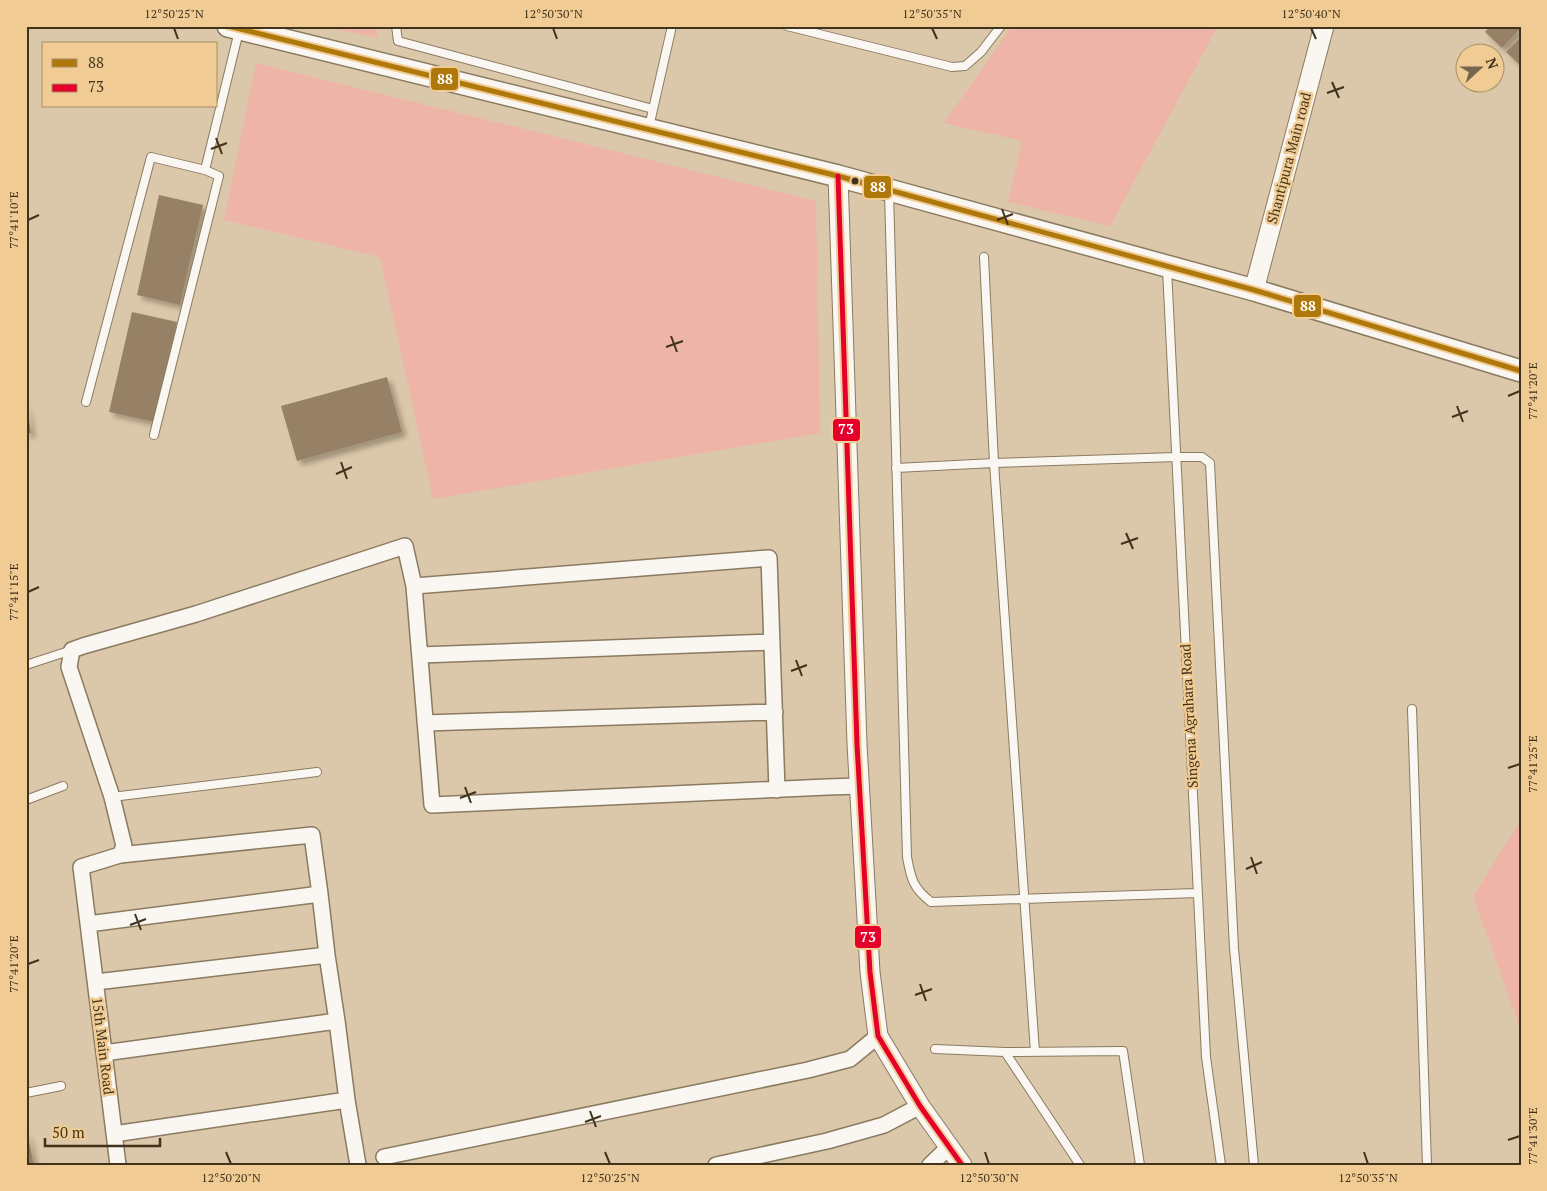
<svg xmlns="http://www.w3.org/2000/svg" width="1547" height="1191" font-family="'PT Serif',serif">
  <defs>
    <filter id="shadow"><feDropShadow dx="4.5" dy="4.5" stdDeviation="2.5" flood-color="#0004"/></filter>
  </defs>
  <rect width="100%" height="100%" fill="#dbc7a9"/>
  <!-- green -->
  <path fill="#efb4a8" d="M321,26H376L378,38Z
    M1012,26H1218L1110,226L1008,202L1022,141L944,123Z
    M256,63L816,201L820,433L433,499L380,257L224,220Z
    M1521,820V1031L1473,896Z"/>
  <!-- building -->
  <path fill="#968166" filter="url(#shadow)" d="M1490,26H1521V28L1502,48L1485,32Z
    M1521,37V66L1506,52Z
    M159,195L203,205L180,305L137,295Z
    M132,312L177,322L154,422L109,412Z
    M387,377L402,432L297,461L281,406Z
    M26,401L31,433L26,434Z
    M26,1132H27L34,1165H26Z"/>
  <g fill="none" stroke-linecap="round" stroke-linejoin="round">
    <defs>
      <path id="service" d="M396,26L398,41L653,109
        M787,26L952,67L965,66L981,52L1001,26
        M649,127L672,26
        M889,192L907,857C911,879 913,888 931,902L1197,893
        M984,257L994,463L1035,1052
        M1167,269L1206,1057L1221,1165
        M86,402L151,157L205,170
        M154,435L219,176L205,170L239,31
        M896,468L994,463L1176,457H1202L1210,463L1234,948L1254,1165
        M26,665L72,650
        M1412,709L1427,1165
        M112,797L317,772
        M26,800L63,786
        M935,1049L1005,1052L1080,1165
        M1005,1052L1123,1051L1140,1165
        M26,1093L61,1086"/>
      <path id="minor" d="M420,655L772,642
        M425,723L775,712
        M777,790L769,558L414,586L432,805L827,787L859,786
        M120,855L312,835L320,894
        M88,924L320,894L327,955
        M96,982L327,955L337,1021
        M104,1053L337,1021L347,1100
        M114,1134L347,1100L358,1165
        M384,1157L808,1070L850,1059L878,1036
        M118,1165L81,867L120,855L124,846L112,797L69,667L72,650L83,646L196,614L405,546L414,586
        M716,1165L827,1141L884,1125L920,1106
        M930,1165L949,1147"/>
      <path id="tertiary" d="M838,176L857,744L870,972L878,1036L920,1106L962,1165
        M1254,290L1324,26"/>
      <path id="secondary" d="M228,26L838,176L1254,290L1521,371"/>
    </defs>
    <!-- service casing -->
    <use href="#service" stroke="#8a7b61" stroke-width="10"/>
    <!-- minor casing -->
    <use href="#minor" stroke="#8a7b61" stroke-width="18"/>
    <!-- tertiary casing -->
    <use href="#tertiary" stroke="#8a7b61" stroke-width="21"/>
    <!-- secondary casing -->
    <use href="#secondary" stroke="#8a7b61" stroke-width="24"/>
    <!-- service -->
    <use href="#service" stroke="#faf7f2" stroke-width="8"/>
    <!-- minor -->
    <use href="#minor" stroke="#faf7f2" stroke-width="15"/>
    <!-- tertiary -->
    <use href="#tertiary" stroke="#faf7f2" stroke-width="19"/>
    <!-- secondary -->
    <use href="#secondary" stroke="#faf7f2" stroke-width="21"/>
    <defs>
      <path id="bus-1" d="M228,26L838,176L1254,290L1521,371"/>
      <path id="bus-2" d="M838,176L857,744L870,972L878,1036L920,1106L962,1165"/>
    </defs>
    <!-- bus-1 casing -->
    <use href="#bus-1" stroke="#f0cb94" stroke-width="9"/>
    <!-- bus-2 casing -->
    <use href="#bus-2" stroke="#f0cb94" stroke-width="9"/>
    <!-- bus-1 -->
    <use href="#bus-1" stroke="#ae780b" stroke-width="5"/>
    <!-- bus-2 -->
    <use href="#bus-2" stroke="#e4002b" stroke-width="5"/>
  </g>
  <!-- ticks -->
  <path fill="none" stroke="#40321b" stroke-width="2" d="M174,28L178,39M553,28L557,39M932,28L937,39M1311,28L1316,39M1332,82L1339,98M1327,93L1344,87M216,138L222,154M211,149L227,143M1002,209L1008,225M28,220L39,215M997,220L1013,214M671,336L677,352M666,347L683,341M1508,396L1520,391M1457,406L1463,422M1452,417L1468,411M341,462L347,479M336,474L352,467M1126,533L1133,549M1121,544L1138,538M28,592L39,587M796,660L802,676M791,671L807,665M1508,768L1520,764M465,787L471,803M460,798L476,792M1251,857L1257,874M1246,869L1262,862M135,914L141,930M130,925L146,919M28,964L39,960M920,984L926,1001M915,995L932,989M590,1111L596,1127M585,1122L601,1116M1508,1140L1520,1136M226,1152L231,1164M605,1152L610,1164M985,1152L989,1164M1364,1152L1368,1164"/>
  <!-- markers -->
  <circle fill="#40321b" stroke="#f0cb94" stroke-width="2" cx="855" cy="181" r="4.5"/>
  <g text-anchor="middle" stroke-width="5" stroke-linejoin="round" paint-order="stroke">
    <!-- street labels -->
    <g font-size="14" fill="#40321b" stroke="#f0cb94">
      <text transform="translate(1289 158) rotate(-75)" y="5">Shantipura Main road</text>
      <text transform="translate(1189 716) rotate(-93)" y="5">Singena Agrahara Road</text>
      <text transform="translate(103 1046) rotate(83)" y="5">15th Main Road</text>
    </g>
  </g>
  <g stroke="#f0cb94" stroke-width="2">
    <rect x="430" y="67" width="29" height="24" rx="5" fill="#ae780b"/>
    <rect x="863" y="175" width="29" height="24" rx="5" fill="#ae780b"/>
    <rect x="1293" y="294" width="29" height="24" rx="5" fill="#ae780b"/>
    <rect x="832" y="418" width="29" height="24" rx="5" fill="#e4002b"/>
    <rect x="854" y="925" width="28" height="24" rx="5" fill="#e4002b"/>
  </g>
  <g font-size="14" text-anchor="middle" font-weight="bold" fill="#fff">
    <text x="445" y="84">88</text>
    <text x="878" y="192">88</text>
    <text x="1308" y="311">88</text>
    <text x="846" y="434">73</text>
    <text x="868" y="942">73</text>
  </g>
  <!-- border -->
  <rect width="1547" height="1191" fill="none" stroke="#f0cb94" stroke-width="55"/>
  <!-- legend -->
  <rect x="42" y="42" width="175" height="65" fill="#f0cb94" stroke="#aa8e64"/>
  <rect x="52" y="59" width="25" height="8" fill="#ae780b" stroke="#aa8e64"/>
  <text x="88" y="68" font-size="15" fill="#40321b">88</text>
  <rect x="52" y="84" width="25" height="8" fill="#e4002b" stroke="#aa8e64"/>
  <text x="88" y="92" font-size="15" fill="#40321b">73</text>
  <!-- north arrow -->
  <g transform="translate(1480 68) rotate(69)"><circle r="24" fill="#f0cb94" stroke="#aa8e64"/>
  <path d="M0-4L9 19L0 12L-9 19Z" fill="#76664d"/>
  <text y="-8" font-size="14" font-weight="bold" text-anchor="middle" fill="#40321b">N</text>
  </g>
  <!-- scale -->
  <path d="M45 1138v8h115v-8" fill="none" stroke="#40321b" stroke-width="2.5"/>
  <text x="52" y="1138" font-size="15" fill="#40321b" stroke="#f0cb94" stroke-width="4" paint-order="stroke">50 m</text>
  <rect x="28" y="28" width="1492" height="1136" fill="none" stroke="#40321b" stroke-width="2"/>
  <g font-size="12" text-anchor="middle" fill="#40321b">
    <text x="174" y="18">12°50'25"N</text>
    <text x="553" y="18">12°50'30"N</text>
    <text x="932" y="18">12°50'35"N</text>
    <text x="1311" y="18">12°50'40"N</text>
    <text transform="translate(14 220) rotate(-90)" y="4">77°41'10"E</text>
    <text transform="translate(1533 391) rotate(-90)" y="4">77°41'20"E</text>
    <text transform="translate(14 592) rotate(-90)" y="4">77°41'15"E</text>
    <text transform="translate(1533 764) rotate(-90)" y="4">77°41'25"E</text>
    <text transform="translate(14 964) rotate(-90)" y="4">77°41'20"E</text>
    <text transform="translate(1533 1136) rotate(-90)" y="4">77°41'30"E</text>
    <text x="231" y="1182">12°50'20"N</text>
    <text x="610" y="1182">12°50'25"N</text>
    <text x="989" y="1182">12°50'30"N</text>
    <text x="1368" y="1182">12°50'35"N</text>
  </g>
</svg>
